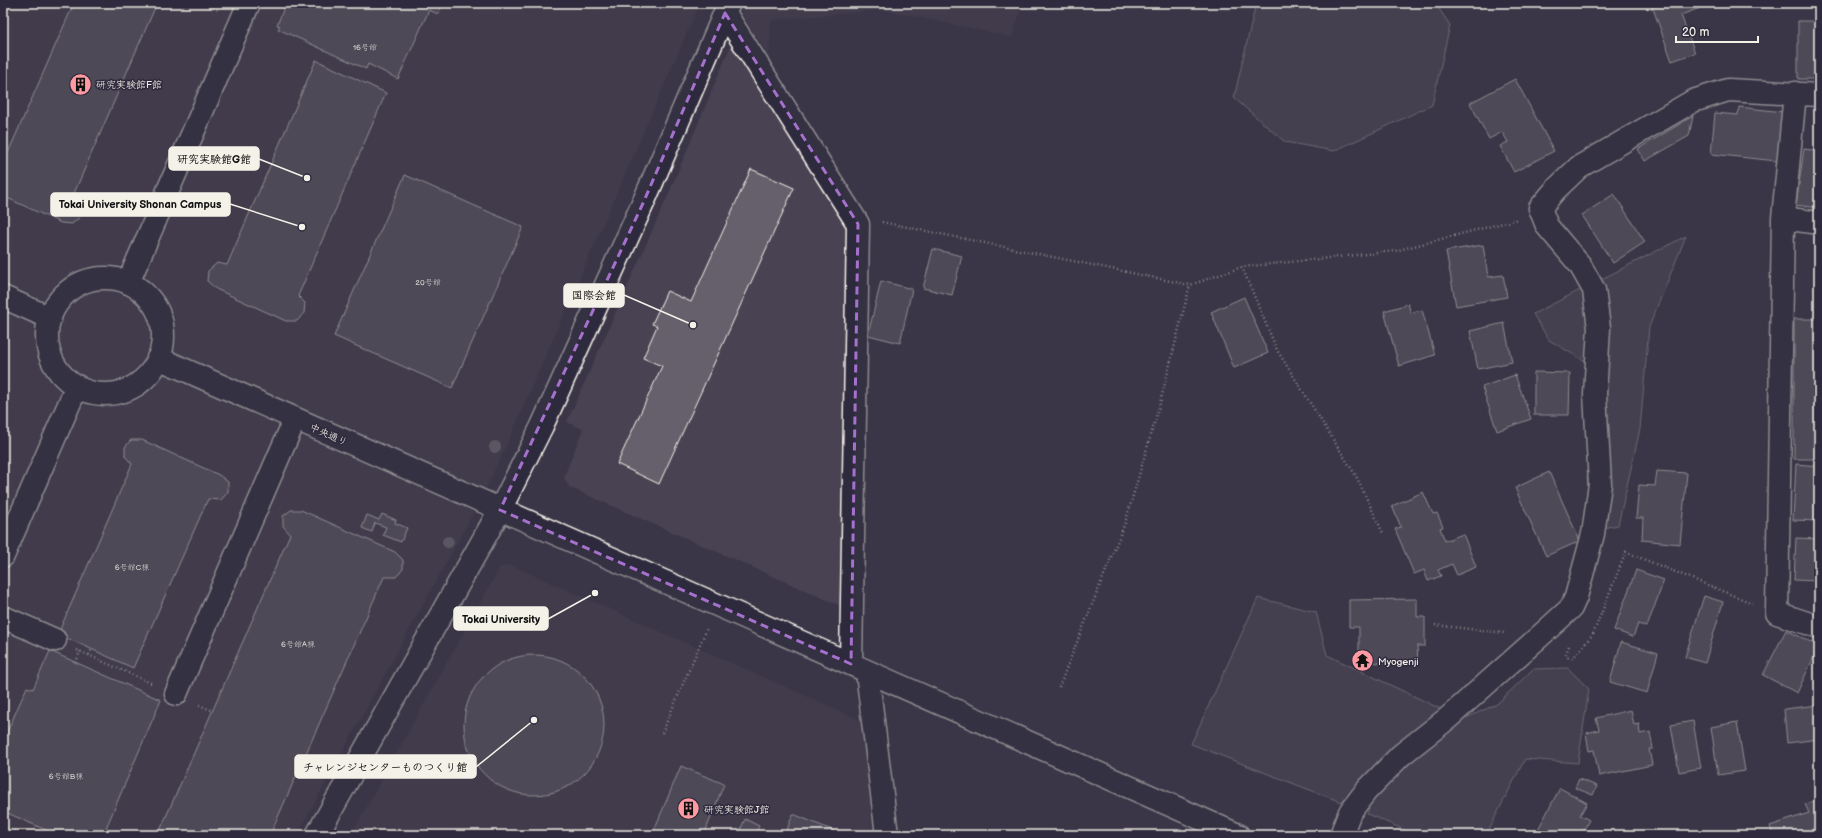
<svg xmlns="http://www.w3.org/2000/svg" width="1822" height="838" font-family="'Balsamiq Sans','Klee One',sans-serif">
  <rect width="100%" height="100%" fill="#3b3647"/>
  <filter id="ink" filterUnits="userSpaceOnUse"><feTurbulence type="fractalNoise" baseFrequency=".025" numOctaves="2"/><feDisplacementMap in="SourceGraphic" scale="8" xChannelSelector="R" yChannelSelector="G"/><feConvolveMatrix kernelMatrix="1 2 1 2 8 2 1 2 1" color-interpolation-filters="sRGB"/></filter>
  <g filter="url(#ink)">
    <!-- built -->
    <path fill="#484352" d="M3,3H700L504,451L480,501L297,835H3Z
      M743,3H1023L1012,37L884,10L771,20L769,57L740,11Z
      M734,38L747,44L847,228L841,606L569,487L564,477L583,429L567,422L669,193Z
      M511,565L862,721L873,835H351L500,567Z"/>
    <!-- green -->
    <path fill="#534e5c" stroke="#a4a0a2" d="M1256,3H1435L1450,25L1432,105L1334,151L1285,142L1234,98Z
      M1686,236L1649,327L1640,429L1618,525L1593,530L1587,478L1602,366L1581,359L1549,340L1533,314Z
      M1258,598L1316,612L1327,655L1441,709L1341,802L1191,744Z
      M1568,668L1589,689L1578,763L1525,759L1486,835H1417L1367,814L1380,772L1437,731L1497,704L1533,669Z"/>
    <!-- building -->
    <path fill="#65616c" stroke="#f4f1e8" d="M74,3H157L72,198L79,205L80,217L72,224L61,223L3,196V164Z
      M286,3H443L438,14L429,10L398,79L368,64L366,69L278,29L280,26L277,25Z
      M1651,3H1698L1700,8L1681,15L1695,53L1672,61Z
      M1798,21H1819V79H1798Z
      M316,60L386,93L298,296L305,303L304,313L297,321H286L216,289L207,281L208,271L217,263L227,265Z
      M1515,79L1554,151L1514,172L1500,146L1508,142L1502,132L1489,139L1470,103Z
      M1739,107L1783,112L1777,161L1711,154L1715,113L1738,115Z
      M1693,116L1689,136L1645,161L1638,149Z
      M1804,149L1819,151V208L1796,205Z
      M751,169L794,188L659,484L617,464L662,366L643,358L657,326L652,324L667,291L691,302Z
      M405,175L523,227L452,388L334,336Z
      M1614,194L1645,242L1613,263L1582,215Z
      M1483,245L1488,277L1503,275L1507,297L1456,306L1446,251Z
      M933,249L962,256L952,295L923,288Z
      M881,281L912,289L900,343L868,335Z
      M1244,297L1268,353L1234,368L1211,312Z
      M1408,304L1411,313L1422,310L1435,355L1399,366L1384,311Z
      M1794,319H1819V459H1794Z
      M1504,323L1512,362L1478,369L1470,331Z
      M1534,372L1570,373L1569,415H1534Z
      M1515,375L1531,419L1497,431L1482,387Z
      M131,440H142L219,475L228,482V492L221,500L208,499L133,668L58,634L132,464L125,456V447Z
      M1796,464L1819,466V521L1793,520Z
      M1657,471L1687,473L1680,544L1642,540L1643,518H1636L1639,485L1655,486Z
      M1549,472L1580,541L1546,556L1515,488Z
      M1423,492L1433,514L1437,513L1443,527L1440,528L1445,541L1463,534L1476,567L1457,575L1452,564L1438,570L1441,576L1428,581L1424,570L1414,574L1395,529L1401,527L1392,506Z
      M291,510H301L395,552L403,560V569L396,577H384L270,835H158L290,534L283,526V516Z
      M382,514L396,520L395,523L407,528L401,542L383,535L386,527L375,523L372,532L362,528L367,515L379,520Z
      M1796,538L1819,539V581L1794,580Z
      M1636,570L1664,580L1647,627L1638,624L1633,637L1614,630Z
      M1704,596L1723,602L1705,663L1685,657Z
      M1417,599V617H1425V646H1417L1418,662L1359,663V627H1349V600Z
      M1786,630L1819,646L1797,693L1763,675Z
      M1621,642L1658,653L1647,693L1610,682Z
      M50,651L161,700L103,835H57L3,811V741L27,687L33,689Z
      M464 725a70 70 0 1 1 140 0a70 70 0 1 1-140 0Z
      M1819,705V739L1787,743L1784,709Z
      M1631,710L1634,725L1639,724L1640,734L1650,732L1653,749H1649L1652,765L1599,776L1594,750L1589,751L1586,733L1599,730L1596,718Z
      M1693,721L1701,768L1679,772L1671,725Z
      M1737,722L1745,771L1718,775L1711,727Z
      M681,766L724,784L704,835H652Z
      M1579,779L1597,786L1593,795L1575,788Z
      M1560,788L1587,803L1580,815L1589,820L1581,835H1535Z
      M1819,799V835H1773L1770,826L1809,813L1805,804Z
      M793,814L839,833V835H785Z
      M745,819L759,826L755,835H738Z
      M1725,831L1726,835H1700Z"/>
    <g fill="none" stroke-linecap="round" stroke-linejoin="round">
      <defs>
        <path id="minor" d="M725,13L858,224L851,664
          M1795,93L1783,218L1777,613L1819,627
          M1783,218L1819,223
          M47 336a58 58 0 1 1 116 0a58 58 0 1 1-116 0Z
          M128,283L249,3
          M3,297L50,318
          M158,358L1238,835
          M3,556L77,386
          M3,617L55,640
          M867,672L887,835
          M176,694L295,419
          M317,835L500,510L542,426L644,201L729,3
          M1341,835L1350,812L1366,791L1401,755L1448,718L1539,637L1571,608L1576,597L1593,534L1600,484L1595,394L1599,328L1594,290L1580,265L1547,226L1540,208L1556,189L1579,167L1693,101L1728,90L1819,95"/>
      </defs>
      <!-- minor casing -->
      <use href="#minor" stroke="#f4f1e8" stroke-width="25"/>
      <!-- path -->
      <path stroke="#f4f1e8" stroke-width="2.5" stroke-dasharray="1 3" stroke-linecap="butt" d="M202,3L218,10
        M882,222L1190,285L1242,267L1395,251L1519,219
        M1242,267L1277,350L1356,476L1383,533
        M1435,625L1505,633
        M1569,646L1566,654L1568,657H1574L1593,634L1626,552L1752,603
        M77,650L153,684
        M89,655L92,649
        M76,663L80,651
        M1059,687L1125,523L1159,407L1190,285
        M199,705L213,711
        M662,733L707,628
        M3,826L24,835"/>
      <!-- minor -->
      <use href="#minor" stroke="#2f2a3d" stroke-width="22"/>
    </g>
    <!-- trees -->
    <g fill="#827e85">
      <circle cx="495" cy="447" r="6"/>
      <circle cx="448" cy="542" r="6"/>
    </g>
  </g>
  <!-- marked area -->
  <path d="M0 0H1822V838H0ZM725,13L858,224L851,664L500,510L644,201Z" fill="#3b3647" fill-opacity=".55" fill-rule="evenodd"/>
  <path fill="none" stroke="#a571cd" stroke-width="3" stroke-dasharray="8 5" stroke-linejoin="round" d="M725,13L858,224L851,664L500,510L644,201Z"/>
  <!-- icons -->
  <defs>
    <symbol id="building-disc" viewBox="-11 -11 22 22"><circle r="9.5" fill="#ff9aa2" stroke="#2f2a3d"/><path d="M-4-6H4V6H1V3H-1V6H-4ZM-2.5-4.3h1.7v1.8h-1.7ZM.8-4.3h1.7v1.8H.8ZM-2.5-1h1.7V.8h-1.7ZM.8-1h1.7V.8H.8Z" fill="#111"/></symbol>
    <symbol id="temple-disc" viewBox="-11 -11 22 22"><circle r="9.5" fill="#ff9aa2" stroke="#2f2a3d"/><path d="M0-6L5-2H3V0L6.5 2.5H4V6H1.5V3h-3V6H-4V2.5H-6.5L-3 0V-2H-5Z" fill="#111"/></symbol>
  </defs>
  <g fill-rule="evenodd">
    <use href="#building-disc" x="68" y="72" width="25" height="25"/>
    <use href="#temple-disc" x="1350" y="648" width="25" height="25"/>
    <use href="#building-disc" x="676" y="796" width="25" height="25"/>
  </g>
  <g text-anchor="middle" stroke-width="3" stroke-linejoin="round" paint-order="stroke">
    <!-- number labels -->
    <g font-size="8" fill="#d0cdc9">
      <text x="365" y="50">16号館</text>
      <text x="428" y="285">20号館</text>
      <text x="132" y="570">6号館C棟</text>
      <text x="298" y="647">6号館A棟</text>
      <text x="66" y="779">6号館B棟</text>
    </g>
    <!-- poi labels -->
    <g font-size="10" fill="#f4f1e8" stroke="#2f2a3d" text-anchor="start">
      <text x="96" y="88">研究実験館F館</text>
      <text x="1378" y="665">Myogenji</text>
      <text x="704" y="813">研究実験館J館</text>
    </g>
    <!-- street labels -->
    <g font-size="10" fill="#f4f1e8" stroke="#2f2a3d">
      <text transform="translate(329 434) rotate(24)" y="4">中央通り</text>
    </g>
  </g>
  <!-- callouts -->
  <path fill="none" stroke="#f4f1e8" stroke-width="1.5" d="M307 178L259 159M302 227L230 204M693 325L624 295M595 593L548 619M534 720L476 767"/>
  <g fill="#f4f1e8" stroke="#2f2a3d" stroke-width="1.5">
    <circle cx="307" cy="178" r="4"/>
    <circle cx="302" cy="227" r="4"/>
    <circle cx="693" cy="325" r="4"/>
    <circle cx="595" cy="593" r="4"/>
    <circle cx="534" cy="720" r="4"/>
  </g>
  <g fill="#f4f1e8" stroke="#f4f1e8" stroke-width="1.5">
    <rect x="169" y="147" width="90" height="23" rx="4"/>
    <rect x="51" y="193" width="179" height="23" rx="4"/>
    <rect x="564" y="284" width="60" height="23" rx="4"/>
    <rect x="454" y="607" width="94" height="23" rx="4"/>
    <rect x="295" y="755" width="181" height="23" rx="4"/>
  </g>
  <g font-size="11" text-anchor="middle" font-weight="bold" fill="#111">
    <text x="214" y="163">研究実験館G館</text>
    <text x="140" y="208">Tokai University Shonan Campus</text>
    <text x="594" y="299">国際会館</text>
    <text x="501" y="623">Tokai University</text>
    <text x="385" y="771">チャレンジセンターものつくり館</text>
  </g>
  <!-- margin -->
  <rect width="1822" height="838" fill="none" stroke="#2f2a3d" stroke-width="16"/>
  <rect x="8" y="8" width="1806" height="822" fill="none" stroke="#f4f1e8" stroke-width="1.5" filter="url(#ink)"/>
  <!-- scale -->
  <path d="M1676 36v6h82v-6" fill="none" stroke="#f4f1e8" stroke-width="2"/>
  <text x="1682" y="36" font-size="12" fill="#f4f1e8" stroke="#2f2a3d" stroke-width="3" paint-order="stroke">20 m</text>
</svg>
